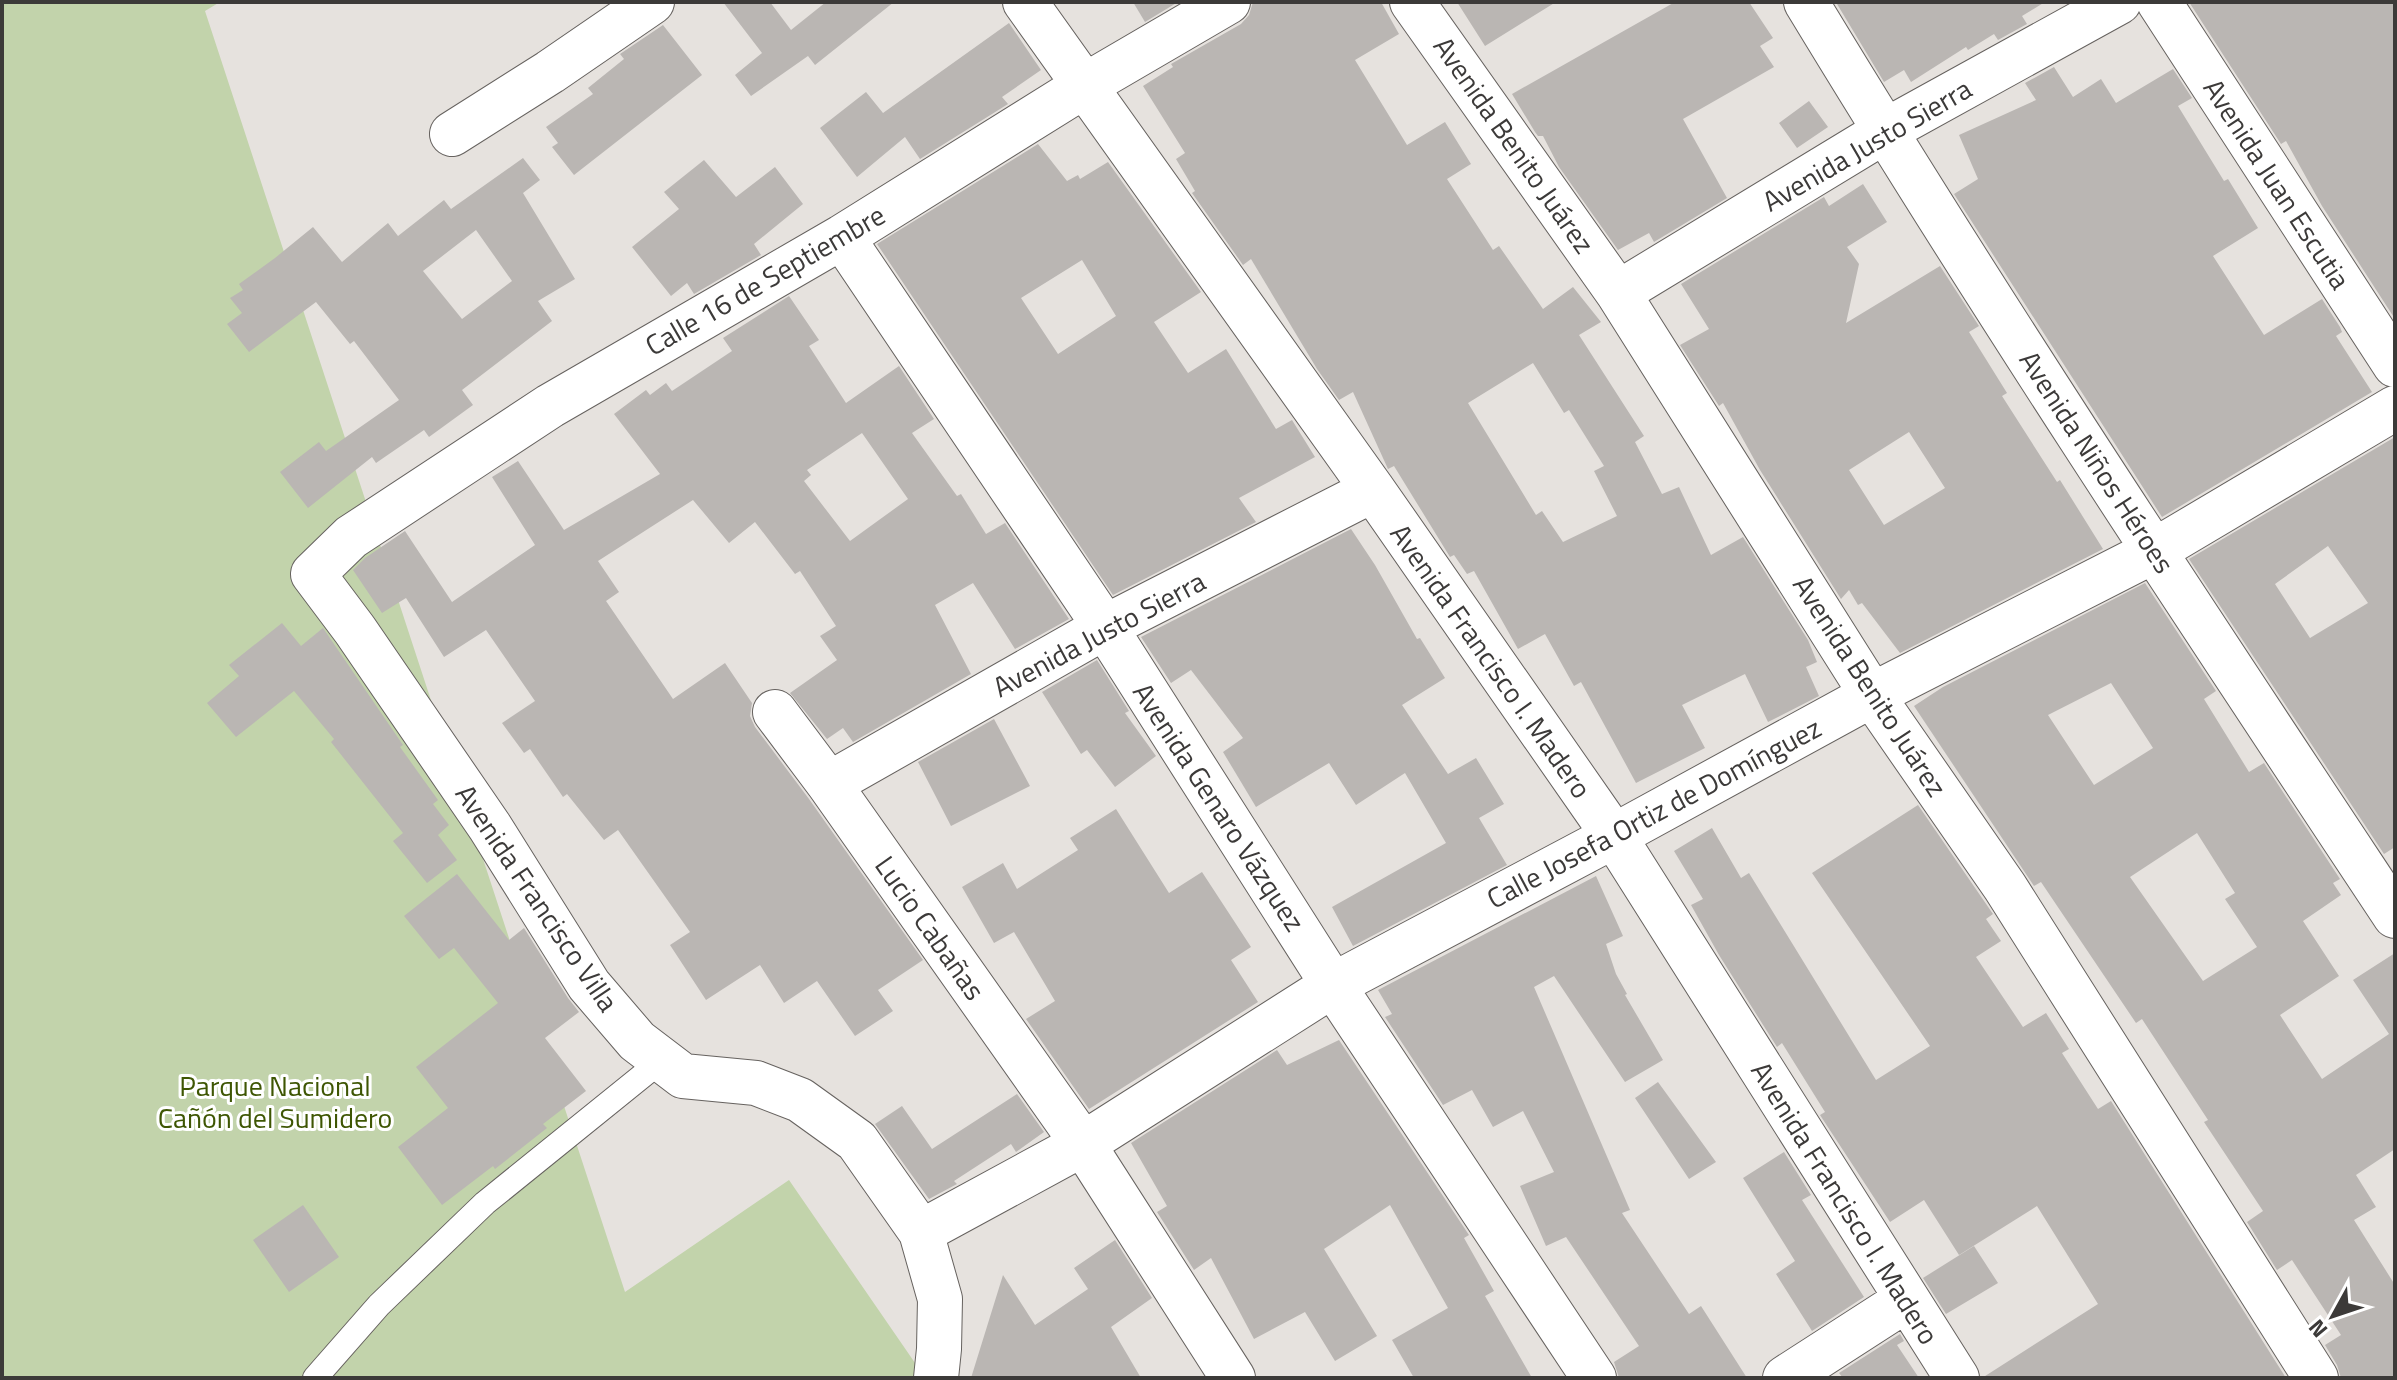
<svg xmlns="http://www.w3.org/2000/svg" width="2397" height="1380" font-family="'Titillium Web',sans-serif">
  <rect width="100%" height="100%" fill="#e6e2de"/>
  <!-- green -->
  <path fill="#c2d3ab" d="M2,2H220L205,11L625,1292L789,1180L924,1376L921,1378H2Z"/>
  <!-- building -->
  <path fill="#bab6b3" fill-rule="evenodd" d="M723,2H770L791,30L826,2H894L815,65L808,56L751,96L735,75L762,53Z
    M1133,2H1178L1145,22Z
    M1253,2H1381L1399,34L1355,60L1407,145L1445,122L1471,164L1447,179L1493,250L1499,246L1543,309L1573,287L1601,322L1579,335L1644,436L1635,442L1662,494L1679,487L1711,555L1743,537L1808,640L1817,662L1806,667L1819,696L1768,722L1745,674L1682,705L1705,748L1636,783L1581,682L1574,686L1545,634L1518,649L1474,571L1467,574L1454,555L1450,557L1394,466L1388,469L1353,392L1339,400L1317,369L1251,259L1243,265L1192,193L1195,191L1176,159L1185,153L1143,86L1173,67L1171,64L1241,24L1249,15ZM1533,363L1564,413L1569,410L1604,466L1594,471L1617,516L1563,542L1542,511L1536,515L1468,403Z
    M1457,2H1556L1485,46Z
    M1675,2H1749L1773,38L1760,46L1774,67L1683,119L1727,198L1654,242L1649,233L1618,250L1559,167L1543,136H1538L1535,132L1512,94Z
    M1840,2H2045L2022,16L2027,24L1998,40L1994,34L1968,50L1966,47L1911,82L1904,70L1884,82L1837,4Z
    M2189,2H2395V319L2322,206L2286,141L2281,144Z
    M1009,23L1041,70L1002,97L1008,104L920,159L905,137L857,177L820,128L866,92L883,113Z
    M663,25L702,75L574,175L552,147L558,143L546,127L593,94L588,88L624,59L620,54Z
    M2054,67L2073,97L2101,79L2116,103L2173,69L2192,98L2178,106L2224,181L2228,179L2258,228L2213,256L2264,335L2322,299L2340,327L2342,332L2336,336L2372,392L2162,517L1954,194L1978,179L1959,135L2036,100L2025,83Z
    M1809,101L1828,127L1797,148L1779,123Z
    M1038,144L1067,181L1078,175L1080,179L1108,162L1201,292L1154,322L1188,373L1226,349L1276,429L1292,420L1315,457L1239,498L1256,522L1113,595L877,244ZM1082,260L1116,316L1058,354L1021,298Z
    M523,158L540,180L523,193L575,279L538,301L552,321L462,390L473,405L429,437L424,430L376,463L372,457L308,508L280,472L319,442L326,451L399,400L354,341L350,344L316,302L249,352L227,324L242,313L230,298L243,290L239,284L275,258L313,227L342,262L388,223L398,236L444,200L451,209ZM476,230L512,281L462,319L423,271Z
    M704,160L736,197L775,167L803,204L754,244L761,255L694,294L687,283L671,296L632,247L679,209L664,192Z
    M1863,184L1887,222L1847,247L1859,264L1846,323L1940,266L1979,326L1969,332L2007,393L2002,396L2057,482L2060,480L2103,549L1900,653L1862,603L1858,605L1849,590L1841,599L1760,470L1723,403L1719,406L1680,345L1709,329L1681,284L1824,197L1829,206ZM1909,432L1945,488L1884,525L1849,470Z
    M789,296L819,340L809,346L846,403L899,366L934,419L912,433L957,496L961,494L986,534L1005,523L1069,619L1015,649L973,583L935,605L971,674L853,742L843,728L827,739L790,693L837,660L820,636L836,626L800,571L795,574L755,522L729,543L693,500L598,561L619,592L606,601L673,699L725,663L752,703L750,716L755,727L809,799L923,960L878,990L893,1011L855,1036L817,981L784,1003L760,965L706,1000L670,945L690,932L618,830L604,840L567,794L563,797L530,749L524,753L502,723L535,701L486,630L444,657L406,598L382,613L353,570L365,558L405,531L452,602L535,545L492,477L518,461L564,530L660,474L614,414L646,390L650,395L666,383L672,391L732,351L723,338ZM862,433L908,499L850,541L804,481L811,475L807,470Z
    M2395,437V847L2384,854L2189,559ZM2328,546L2368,603L2310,638L2275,584Z
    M1351,529L1375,565L1417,639L1420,638L1445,678L1402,705L1448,774L1476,758L1504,804L1479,818L1507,865L1353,946L1332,907L1446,843L1405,773L1356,805L1329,763L1256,807L1223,752L1243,738L1191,670L1171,683L1141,637Z
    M2145,583L2216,691L2204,699L2249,772L2264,763L2340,879L2333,883L2341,895L2303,921L2339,976L2280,1015L2322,1079L2389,1034L2353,980L2395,953V1149L2356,1175L2376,1207L2354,1220L2395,1285V1378H2341L2337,1365L2325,1345L2341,1335L2292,1260L2277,1270L2247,1222L2263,1211L2204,1122L2208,1120L2142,1019L2136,1023L2041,882L2034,886L1914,706L1943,687ZM2111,683L2153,748L2094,785L2048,715ZM2197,833L2235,893L2225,899L2257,947L2203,981L2130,877Z
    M282,623L301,646L323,628L403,745L400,747L438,800L433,804L449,825L438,835L457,860L427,883L393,841L403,833L331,742L334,739L294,691L236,737L207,703L239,676L229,665Z
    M1097,660L1129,711L1125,713L1156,756L1115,787L1087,750L1081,754L1042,692Z
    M994,719L1030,786L951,826L918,762Z
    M1918,805L1993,914L1986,919L2001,941L1976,957L2023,1027L2046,1013L2069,1049L2062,1053L2098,1109L2111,1101L2286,1378H1982L2098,1304L2037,1206L1959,1255L1924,1200L1890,1222L1820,1115L1825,1112L1782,1043L1777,1047L1719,955L1691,905L1703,899L1674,851L1712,828L1741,878L1749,873L1876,1080L1930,1046L1812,873Z
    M1116,809L1169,893L1202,872L1251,947L1231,960L1258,1002L1089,1109L1026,1019L1055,1001L1014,932L994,943L962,887L1003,863L1017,889L1078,850L1070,838Z
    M457,874L509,940L524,928L568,998L579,1012L545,1038L586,1091L543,1124L547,1128L495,1169L493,1166L442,1205L398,1147L448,1108L416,1067L498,1003L454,948L439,959L404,916Z
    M1596,876L1623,936L1606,944L1616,974L1627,994L1625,995L1663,1060L1625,1082L1554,976L1534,987L1630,1210L1622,1213L1689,1314L1701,1306L1747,1378H1619L1614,1362L1639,1346L1566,1237L1546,1246L1520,1186L1554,1172L1523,1111L1493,1127L1472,1090L1443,1105L1385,1017L1392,1014L1378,990Z
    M1339,1040L1469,1235L1464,1238L1494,1291L1485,1296L1532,1378H1414L1392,1340L1448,1308L1390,1205L1324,1249L1377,1336L1335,1361L1305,1312L1254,1339L1211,1258L1194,1270L1157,1212L1167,1206L1131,1143L1277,1050L1287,1065Z
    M1658,1082L1716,1162L1689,1179L1635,1098Z
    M1017,1094L1044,1132L1016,1152L1011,1144L954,1181L957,1184L929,1199L875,1124L902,1106L932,1149Z
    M1784,1152L1811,1195L1802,1200L1864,1297L1812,1331L1776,1274L1795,1261L1743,1178Z
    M303,1205L339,1257L289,1292L253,1240Z
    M1115,1240L1152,1298L1111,1327L1141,1378H971L1003,1275L1035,1325L1088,1289L1074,1268Z
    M1974,1246L1998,1283L1946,1314L1923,1278Z
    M1900,1334L1904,1341L1897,1345L1919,1378H1843L1839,1373Z"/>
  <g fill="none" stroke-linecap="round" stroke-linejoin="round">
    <defs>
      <path id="service" d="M315,1378L379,1305L485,1203L662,1060"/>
      <path id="minor" d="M1025,2L1373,490L1614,836L1957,1378
        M1412,2L1618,293L1872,695L2005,887L2316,1378
        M1806,2C1994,312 2195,614 2395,916
        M2159,2L2395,365
        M452,134L550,72L652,2
        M842,237L1105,627L1333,985L1594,1378
        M1618,293L1885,131L2119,2
        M775,712L829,784L1083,1144L1233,1378
        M829,784L1105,627L1373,490
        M921,1232L1083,1144L1333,985L1614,836L1872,695L2154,551L2395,408
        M936,1378L939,1349L940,1299L921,1232L857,1141L800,1100L756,1083L683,1076L637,1041L589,985L490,827L355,630L313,574L351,537L550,406L842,237L1084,86L1228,2
        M1785,1378L1906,1300"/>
    </defs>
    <!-- service casing -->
    <use href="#service" stroke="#66625f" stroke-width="26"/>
    <!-- minor casing -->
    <use href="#minor" stroke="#66625f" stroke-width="46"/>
    <!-- service -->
    <use href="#service" stroke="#fff" stroke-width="24"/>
    <!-- minor -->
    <use href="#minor" stroke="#fff" stroke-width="44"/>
  </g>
  <g text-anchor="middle" stroke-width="6" stroke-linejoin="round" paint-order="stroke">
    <!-- street labels -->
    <g font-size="28" fill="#3c3a39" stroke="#fff">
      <text transform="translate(1514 145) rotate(55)" y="10">Avenida Benito Juárez</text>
      <text transform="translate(1867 145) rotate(-30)" y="10">Avenida Justo Sierra</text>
      <text transform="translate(2277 184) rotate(57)" y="10">Avenida Juan Escutia</text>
      <text transform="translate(765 280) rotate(-30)" y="10">Calle 16 de Septiembre</text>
      <text transform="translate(2097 462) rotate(57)" y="10">Avenida Niños Héroes</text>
      <text transform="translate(1099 634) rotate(-28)" y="10">Avenida Justo Sierra</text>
      <text transform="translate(1491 661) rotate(55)" y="10">Avenida Francisco I. Madero</text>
      <text transform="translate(1870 686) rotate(57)" y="10">Avenida Benito Juárez</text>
      <text transform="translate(1219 807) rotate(57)" y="10">Avenida Genaro Vázquez</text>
      <text transform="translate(1654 813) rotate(-28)" y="10">Calle Josefa Ortiz de Domínguez</text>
      <text transform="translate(537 898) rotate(56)" y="10">Avenida Francisco Villa</text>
      <text transform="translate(930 928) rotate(55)" y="10">Lucio Cabañas</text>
      <text transform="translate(1845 1203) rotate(58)" y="10">Avenida Francisco I. Madero</text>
    </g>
    <!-- park labels -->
    <g font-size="28" fill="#3e5603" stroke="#fff">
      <text x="275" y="1096">Parque Nacional<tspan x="275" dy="32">Cañón del Sumidero</tspan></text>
    </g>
  </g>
  <!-- border -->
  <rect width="2397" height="1380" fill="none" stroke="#3c3a39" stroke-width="8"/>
  <!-- north arrow -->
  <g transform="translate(2333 1316) rotate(230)" stroke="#ffffff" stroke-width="6" paint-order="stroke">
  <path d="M0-6L14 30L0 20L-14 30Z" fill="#3c3a39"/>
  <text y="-12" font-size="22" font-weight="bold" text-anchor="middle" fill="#3c3a39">N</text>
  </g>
</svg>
